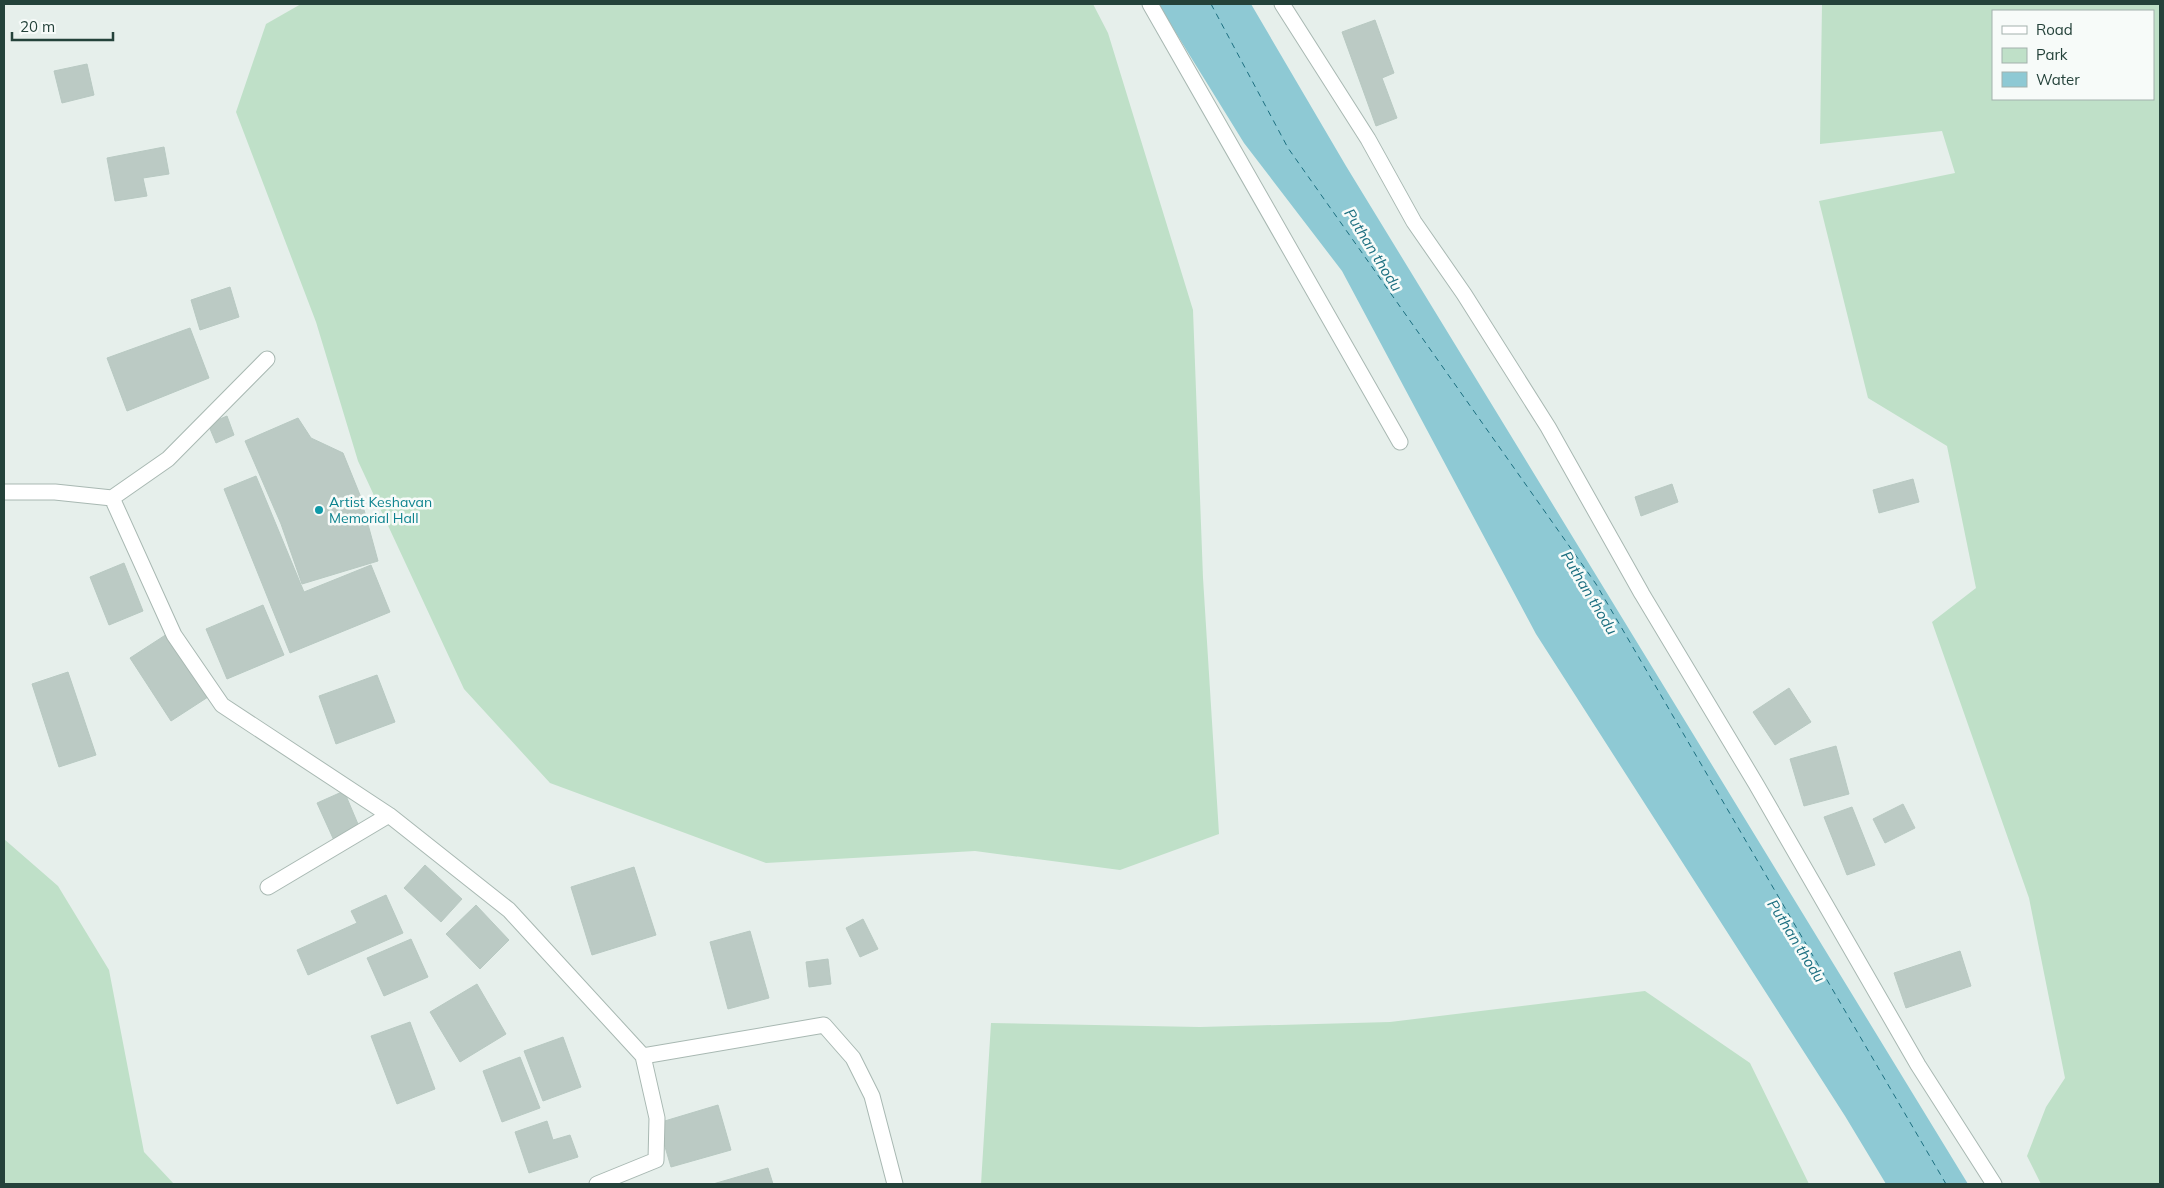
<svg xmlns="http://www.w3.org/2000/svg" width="2164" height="1188" font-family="Mulish,sans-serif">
  <rect width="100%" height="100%" fill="#e6efeb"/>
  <!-- green -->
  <path fill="#bfe0c8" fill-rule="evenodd" d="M301,4H1093L1108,33L1193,310L1203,578L1219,834L1120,870L975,851L766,863L550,783L464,689L358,461L316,322L236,112L266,24Z
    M1822,4H2160V1184H2041L2027,1156L2046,1107L2065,1078L2029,898L1932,622L1976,588L1947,446L1868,398L1819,201L1955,173L1942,131L1820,144ZM1993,11H2153V99H1993Z
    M4,839L58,886L109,970L144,1152L174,1184H4Z
    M1645,991L1750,1063L1809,1184H981L991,1023L1200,1027L1390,1022Z"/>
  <!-- water -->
  <path fill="#8ec9d4" d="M1158,4H1251L1346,166L1968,1184H1886L1845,1116L1536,634L1342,271L1244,143Z"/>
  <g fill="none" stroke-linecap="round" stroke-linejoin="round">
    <!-- ferry -->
    <path stroke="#1c6f80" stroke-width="1" stroke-dasharray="6 5" stroke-linecap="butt" d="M1211,4L1288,148L1596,584L1946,1184"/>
  </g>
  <!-- building -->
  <path fill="#bbcac4" stroke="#b8c9c2" d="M1375,20L1394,73L1382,78L1397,118L1376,126L1342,32Z
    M87,64L94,95L62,103L54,71Z
    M164,147L169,174L143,178L147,196L115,201L107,158Z
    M230,287L239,317L200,330L191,300Z
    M190,328L209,378L127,411L107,358Z
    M227,416L234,435L216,443L208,424Z
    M298,418L311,438L343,453L360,495L378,561L302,584L281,524L245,441Z
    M256,476L304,592L371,565L390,612L290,653L224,489Z
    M1913,479L1919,502L1879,513L1873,490Z
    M1672,484L1678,502L1641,516L1635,497Z
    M124,563L143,611L109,625L90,577Z
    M263,605L284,655L227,679L206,629Z
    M167,634L208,697L171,721L130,658Z
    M68,672L96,755L59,767L32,684Z
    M377,675L395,722L336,744L319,696Z
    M1789,688L1811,722L1775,745L1753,712Z
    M1836,746L1849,794L1804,806L1790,759Z
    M344,791L363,836L337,847L317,803Z
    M1903,804L1915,828L1885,843L1873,819Z
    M1852,807L1875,865L1847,875L1824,817Z
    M425,865L462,899L441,922L404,888Z
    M634,867L656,935L592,955L571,887Z
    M386,895L403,933L308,975L297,950L357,923L351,911Z
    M476,905L509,940L480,969L446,934Z
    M863,919L878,949L860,957L846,928Z
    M750,931L769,998L728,1009L710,942Z
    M411,939L428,977L384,996L367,958Z
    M1960,951L1971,986L1906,1008L1894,973Z
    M828,959L831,984L809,987L806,962Z
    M477,984L506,1034L460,1062L430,1012Z
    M410,1022L435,1089L397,1104L371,1036Z
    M563,1037L581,1087L543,1101L524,1051Z
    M520,1057L540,1108L502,1122L483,1071Z
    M718,1105L731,1150L671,1167L658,1123Z
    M547,1121L553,1140L570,1135L578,1157L529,1173L515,1132Z
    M768,1168L773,1184H713Z"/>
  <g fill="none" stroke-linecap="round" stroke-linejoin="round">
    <defs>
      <path id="minor" d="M1150,4L1400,442
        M1282,4L1368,139L1414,222L1464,294L1548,427L1642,594L1756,784L1918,1065L1994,1184
        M4,492H55L112,498L174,635L222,705L389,815L509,910L643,1056L824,1025L853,1058L872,1096L895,1184
        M112,498L168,459L267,359
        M268,887L389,815
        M597,1184L656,1160L657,1118L643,1056"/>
    </defs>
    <!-- minor casing -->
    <use href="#minor" stroke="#a8b8b2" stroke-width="17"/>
    <!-- minor -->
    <use href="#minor" stroke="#fff" stroke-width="15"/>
  </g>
  <!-- markers -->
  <circle fill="#0f9aa8" stroke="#f7fbf9" stroke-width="2" cx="319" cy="510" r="5"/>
  <g text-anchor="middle" stroke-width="5" stroke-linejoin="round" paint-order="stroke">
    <!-- culture labels -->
    <g font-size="14" fill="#0d838f" stroke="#f7fbf9" text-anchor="start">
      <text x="329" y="507">Artist Keshavan<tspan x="329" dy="16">Memorial Hall</tspan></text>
    </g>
    <!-- water labels -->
    <g font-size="15" font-style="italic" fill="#1c6f80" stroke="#f7fbf9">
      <text transform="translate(1373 250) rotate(58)" y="5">Puthan thodu</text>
      <text transform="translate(1589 593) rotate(59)" y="5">Puthan thodu</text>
      <text transform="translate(1796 941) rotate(58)" y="5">Puthan thodu</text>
    </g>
  </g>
  <!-- border -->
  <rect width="2164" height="1188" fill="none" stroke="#24423a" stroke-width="10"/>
  <!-- legend -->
  <rect x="1992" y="10" width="162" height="90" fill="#f7fbf9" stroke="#a3b1ad"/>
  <rect x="2002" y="26" width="25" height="8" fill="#ffffff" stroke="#a3b1ad"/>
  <text x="2036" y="35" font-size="15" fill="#24423a">Road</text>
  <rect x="2002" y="48" width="25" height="15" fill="#bfe0c8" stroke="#a3b1ad"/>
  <text x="2036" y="60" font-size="15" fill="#24423a">Park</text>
  <rect x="2002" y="72" width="25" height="15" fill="#8ec9d4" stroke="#a3b1ad"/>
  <text x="2036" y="85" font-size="15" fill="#24423a">Water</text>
  <!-- scale -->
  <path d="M12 32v8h101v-8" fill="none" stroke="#24423a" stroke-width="2.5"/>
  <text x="20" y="32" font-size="15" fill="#24423a" stroke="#f7fbf9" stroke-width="4" paint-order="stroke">20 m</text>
</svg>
